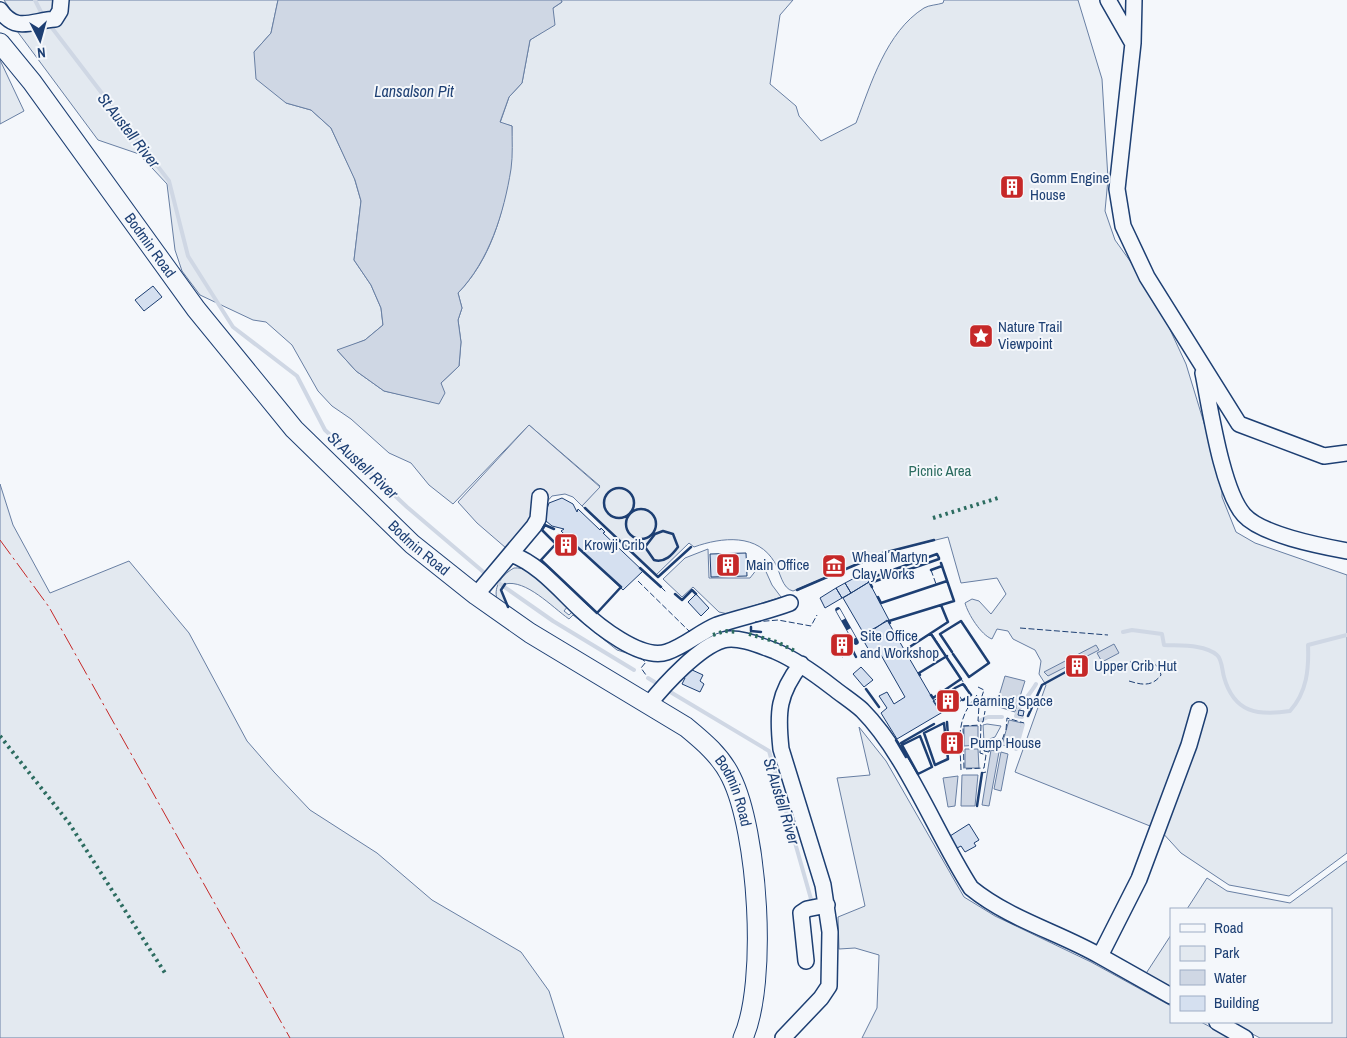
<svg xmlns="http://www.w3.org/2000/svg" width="1347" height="1038" font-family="'Archivo Narrow',sans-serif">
  <rect width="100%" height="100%" fill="#f4f7fb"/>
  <!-- green -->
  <path fill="#e3e9f0" stroke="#687fa3" d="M4,0H278L271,33L254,52L286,103L311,110L331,128L354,177L361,201L354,260L371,285L381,308L383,325L365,340L338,351L356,371L384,391L439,403L441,383L459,366L461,342L458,320L462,308L458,293C500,250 511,184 512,126L500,123L509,97L522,83L530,40L541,33L553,8L562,2L561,0H793L780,15L770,84L796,106L799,116L821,141L856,123C871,84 886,32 924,8C929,5 937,5 943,3L944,0H1078L1102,79L1108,179L1105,211L1115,240L1153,293L1186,364L1204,423L1222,471V497L1236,532L1255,543L1347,575V853L1289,896L1229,885L1181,853L1160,830L1015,772L1046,685L1039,674L1041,661L1035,650L1013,639L1008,631L997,629L992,639C981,635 968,614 965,603L972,599L979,601L991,614L1006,594L997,578L961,583L948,537L883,553L793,591C782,589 780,571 775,563C758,533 722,537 694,547L689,543L656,575L582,506L600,486L529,425L453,504L429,485L411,463L389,453L351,419L332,406L318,391L292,345L266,322L253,320L200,295L182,271L175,250L167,184L139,154L98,140L17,31L20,24Z
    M0,60L24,111L0,124Z
    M0,484L13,525L50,593L129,561L189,633L247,741L274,772L310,810L377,853L432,900L521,952L549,991L564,1038H0Z
    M708,549L709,578H750L757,569L763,565L772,585L781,597L728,614L719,612L693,587L682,597L663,579L685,558Z
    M514,568C534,566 554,593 568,606L564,611L569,615L573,611L618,648L652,661L617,650L573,615L569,619C552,607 526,579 505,584L501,590L508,607L497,599C493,586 503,574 514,568Z
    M987,724L1001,726L995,737L984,741L983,725Z
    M859,727L886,761L964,897L995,916L1091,962L1171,1006V1022H1201L1231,1038H862L877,1008L879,955L855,948L839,949L838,917L865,906L837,778L870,775Z
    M1347,861V1038H1260L1230,1022H1331V909H1187L1207,878L1227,891L1290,903Z
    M1171,935V989L1145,975Z"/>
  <!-- parking -->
  <path fill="#e3e8f0" stroke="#687fa3" d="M529,425L600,487L582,506L573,497L565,494L552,496L506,548L477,523L458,502Z"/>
  <!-- water -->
  <path fill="#cfd7e4" stroke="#687fa3" d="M278,0H561L562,2L553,8L555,25L530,40L522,83L509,97L500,122L512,126C512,140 513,155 511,169C504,213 489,261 458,293L462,308L458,320L461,342L459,366L441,383L445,393L439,404L384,391L356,371L337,350L365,340L383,325L381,308L371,285L354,260L361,201L355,180L331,128L311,110L286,103L256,79L254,52L271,33Z
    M1114,644L1119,653L1102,662L1097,653Z
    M1096,645L1099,650L1048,676L1044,672Z
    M1005,676L1025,681L1015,712L996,706Z
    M1009,720L1022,723L1016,748L1002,745Z
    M964,726H978V745L964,746Z
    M965,749H978L979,768H965Z
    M991,750L999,752L989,806L982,805Z
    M1001,752L1008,754L1001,791L994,789Z
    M962,775H978L975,806H961Z
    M958,776L955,806L948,807L943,778Z"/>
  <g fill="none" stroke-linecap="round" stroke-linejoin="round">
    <!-- stream -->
    <path stroke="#cfd7e4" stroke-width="4" d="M35,0L43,16
      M49,24L169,181L188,256L233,327L297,376L325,430L407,507L487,575
      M493,579L553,621L634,670
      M1123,632L1132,630L1162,634L1164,645C1180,646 1204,644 1217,655C1222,659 1222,670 1224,677C1234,713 1258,716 1290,711C1307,692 1309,669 1308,645L1347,635
      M648,678L661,686
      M667,690L769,751L811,899
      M1022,717L1016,716C1019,704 1030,695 1036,684
      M981,720L988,717H1002
      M1016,749L1023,724"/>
  </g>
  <!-- building -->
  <path fill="#d5e0f0" stroke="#1d3f73" d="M1004,181H1020V193H1004Z
    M153,286L162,297L144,311L135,300Z
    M562,498L573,504L577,512L578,509L600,530L601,528L605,532L603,533L643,571L623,590L561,531L564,529L552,526L546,521L544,517L549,503Z
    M746,553L747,576L711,577L710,554Z
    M864,573L869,582L851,593L845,583Z
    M869,582L889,620L864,634L843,598Z
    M845,583L851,593L842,598L836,588Z
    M836,588L842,598L825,608L820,598Z
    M696,594L709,608L701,616L688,602Z
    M887,620L941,713L897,739L881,713L887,708L879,696L887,692L894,704L905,697L881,655L874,659L862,638Z
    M842,634L853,651L842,657L832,640Z
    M1079,663L1081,667L1076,669L1074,665Z
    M861,667L873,680L864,687L853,674Z
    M690,669L703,675L700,681L704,684L700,692L682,684L685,678L683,677Z
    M954,688L962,700L941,713L933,701Z
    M1019,710L1024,711L1023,716L1018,715Z
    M954,738L955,748H950L949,739Z
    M985,745L990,746L989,752L984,751Z
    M969,824L979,840L974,843L976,846L965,852L961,846L957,848L950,836Z"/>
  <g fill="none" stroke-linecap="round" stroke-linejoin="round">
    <defs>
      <path id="minor" d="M1108,0L1132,42
        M1134,0L1133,43L1117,189L1123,226L1147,277L1239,424L1324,456L1347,453
        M0,10C16,33 31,21 55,19L60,11L61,0
        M1203,373C1210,407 1222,491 1244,515C1262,535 1321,546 1347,551
        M511,554C538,564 558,588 579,608C597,625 641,661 667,652C685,646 700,632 717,625C741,617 766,612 790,603
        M476,595L534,526L538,519L540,497
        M649,704C665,684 699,647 723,640C739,636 761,646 775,651C796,660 814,673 832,687C842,695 853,702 862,710C906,754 936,834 971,888C1009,919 1058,932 1100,956L1139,879L1189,745L1199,710
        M1100,956L1171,996
        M806,961L801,913L807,909L827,905
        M1217,1022L1245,1038
        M783,1038L821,998L829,986L830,932L823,885L781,749C777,712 778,694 801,664"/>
      <g id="major">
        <path id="s1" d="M0,43L32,82L196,309L294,429L412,544L476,595L530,633L686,727C703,741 721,756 731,777C758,831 768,983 743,1038"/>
      </g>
    </defs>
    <!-- minor casing -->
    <use href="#minor" stroke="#1d3f73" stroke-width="18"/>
    <!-- major casing -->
    <use href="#major" stroke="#1d3f73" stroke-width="21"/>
    <!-- minor -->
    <use href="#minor" stroke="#f4f7fb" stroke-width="15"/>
    <!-- major -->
    <use href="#major" stroke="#f4f7fb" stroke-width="19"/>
    <defs>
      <path id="rail" d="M838,610L856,642"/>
    </defs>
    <!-- rail casing -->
    <use href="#rail" stroke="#1d3f73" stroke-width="5.5"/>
    <!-- rail -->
    <use href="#rail" stroke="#f4f7fb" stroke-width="4" stroke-dasharray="11" stroke-linecap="butt"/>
    <!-- hedge -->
    <path stroke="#2c6c60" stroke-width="4" stroke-dasharray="2.5 4" stroke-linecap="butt" d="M933,518L998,498
      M749,634L777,642L797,652
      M713,635L725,631L737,632
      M0,736L69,823L165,973"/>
    <!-- fence -->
    <path stroke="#1d3f73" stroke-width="1" stroke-dasharray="6 2.5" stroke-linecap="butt" d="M931,570L936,584
      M638,581L690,632
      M661,587L666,592
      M755,622L778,620L811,626L817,615
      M1020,628L1108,635
      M932,634L967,688
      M640,658L646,662L641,668L646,675
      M1129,681C1142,685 1152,687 1161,675L1159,668L1152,662H1130
      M978,687L984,690L979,705L978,721L983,722L985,711
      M981,725L980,753L986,755L984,768L964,769L963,726Z
      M1006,730L1007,718L1024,723
      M998,738L997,745L1000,746L1005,732
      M961,770C960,738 955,721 977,695
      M982,773L986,772"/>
    <!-- wall -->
    <path stroke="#1d3f73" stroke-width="2.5" d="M604 503a15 15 0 1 1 30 0a15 15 0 1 1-30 0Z
      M585,508L658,577L691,547
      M626 524a15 15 0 1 1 30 0a15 15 0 1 1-30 0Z
      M554,529L545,525L542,530L556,544
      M663,531L673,534L678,547C672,555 665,563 654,560L645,547L655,534Z
      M564,535L621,587L597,613L541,560Z
      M640,568L661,587
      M931,570L942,566
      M868,579L937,554L939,558
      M505,584L501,590L508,607
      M872,587L870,583L939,559
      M797,590L883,553L934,540
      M675,594L682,600L692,590L696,594
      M878,597L881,603L947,581
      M890,623L889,621L954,601L941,563
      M751,627V631L761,632
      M931,634L961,679L933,698L931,695
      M853,651L856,657
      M906,652L905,650L948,622L941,605
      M952,652L940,634L961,621L989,663L969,677L953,654
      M920,675L919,673L947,656
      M955,688L963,684L971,695L963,700
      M866,689L879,707
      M1028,716L1042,685L1073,668
      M947,722L948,736
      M944,723L948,759L935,765L924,733Z
      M920,736L932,767L918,774L902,745Z
      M896,740L906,757
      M901,743L934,724
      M977,806L982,773"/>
    <!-- power -->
    <path stroke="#c62828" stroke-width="1" stroke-dasharray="18 4 2.5 4" stroke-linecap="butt" d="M0,540L49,607L290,1038"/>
  </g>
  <!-- icons -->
  <defs>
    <symbol id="building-square" viewBox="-11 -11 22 22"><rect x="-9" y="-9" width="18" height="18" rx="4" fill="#c62828" stroke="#f4f7fb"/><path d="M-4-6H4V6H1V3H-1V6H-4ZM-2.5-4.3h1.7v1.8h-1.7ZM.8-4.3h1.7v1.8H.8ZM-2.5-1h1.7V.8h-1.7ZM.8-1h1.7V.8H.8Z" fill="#fff"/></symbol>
    <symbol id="sight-square" viewBox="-11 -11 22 22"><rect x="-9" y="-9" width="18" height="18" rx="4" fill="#c62828" stroke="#f4f7fb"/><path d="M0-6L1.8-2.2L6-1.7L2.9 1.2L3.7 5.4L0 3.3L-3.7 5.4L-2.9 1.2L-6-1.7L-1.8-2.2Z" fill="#fff"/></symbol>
    <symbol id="museum-square" viewBox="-11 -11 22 22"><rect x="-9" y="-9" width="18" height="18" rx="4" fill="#c62828" stroke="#f4f7fb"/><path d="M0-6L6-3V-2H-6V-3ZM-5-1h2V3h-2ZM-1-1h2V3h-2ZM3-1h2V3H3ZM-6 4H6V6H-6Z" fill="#fff"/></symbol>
  </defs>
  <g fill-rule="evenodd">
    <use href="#building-square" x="998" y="173" width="28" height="28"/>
    <use href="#sight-square" x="967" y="322" width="28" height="28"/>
    <use href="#building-square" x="552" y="531" width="28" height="28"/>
    <use href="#building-square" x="714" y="551" width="28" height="28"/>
    <use href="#museum-square" x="820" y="552" width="28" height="28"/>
    <use href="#building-square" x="828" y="631" width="28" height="28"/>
    <use href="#building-square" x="1063" y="652" width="28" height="28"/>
    <use href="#building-square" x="934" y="687" width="28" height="28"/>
    <use href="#building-square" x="938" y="729" width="28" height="28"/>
  </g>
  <g text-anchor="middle" stroke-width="4" stroke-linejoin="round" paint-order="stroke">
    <!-- poi labels -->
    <g font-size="15" fill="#1d3f73" stroke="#f4f7fb" text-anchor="start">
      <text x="1030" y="183">Gomm Engine<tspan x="1030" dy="17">House</tspan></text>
      <text x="998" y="332">Nature Trail<tspan x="998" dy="17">Viewpoint</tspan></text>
      <text x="584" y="550">Krowji Crib</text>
      <text x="852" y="562">Wheal Martyn<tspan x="852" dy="17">Clay Works</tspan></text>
      <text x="746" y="570">Main Office</text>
      <text x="860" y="641">Site Office<tspan x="860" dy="17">and Workshop</tspan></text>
      <text x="1094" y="671">Upper Crib Hut</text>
      <text x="966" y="706">Learning Space</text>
      <text x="970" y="748">Pump House</text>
    </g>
    <!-- street labels -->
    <g font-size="15" fill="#1d3f73" stroke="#f4f7fb">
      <text dy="5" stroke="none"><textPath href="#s1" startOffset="252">Bodmin Road</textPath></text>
      <text dy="5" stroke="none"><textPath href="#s1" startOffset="658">Bodmin Road</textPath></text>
      <text dy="5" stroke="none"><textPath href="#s1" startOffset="1062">Bodmin Road</textPath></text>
    </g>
    <!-- park labels -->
    <g font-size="15" fill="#2c6c60" stroke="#f4f7fb">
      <text x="940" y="476">Picnic Area</text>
    </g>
    <!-- water labels -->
    <g font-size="16" font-style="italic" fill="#1d3f73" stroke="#f4f7fb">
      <text x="414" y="97">Lansalson Pit</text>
      <text transform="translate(129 130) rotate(52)" y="6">St Austell River</text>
      <text transform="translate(363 465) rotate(43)" y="6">St Austell River</text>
      <text transform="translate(782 801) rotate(73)" y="6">St Austell River</text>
    </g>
  </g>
  <!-- legend -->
  <rect x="1170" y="908" width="162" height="115" fill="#f4f7fb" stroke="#9eadc5"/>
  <rect x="1180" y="924" width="25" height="8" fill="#f4f7fb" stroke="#9eadc5"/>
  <text x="1214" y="933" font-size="15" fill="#1d3f73">Road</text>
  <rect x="1180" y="946" width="25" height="15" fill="#e3e9f0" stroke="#9eadc5"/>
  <text x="1214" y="958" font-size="15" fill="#1d3f73">Park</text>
  <rect x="1180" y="970" width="25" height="15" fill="#cfd7e4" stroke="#9eadc5"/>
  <text x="1214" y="983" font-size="15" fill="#1d3f73">Water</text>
  <rect x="1180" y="996" width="25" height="15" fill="#d5e0f0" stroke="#9eadc5"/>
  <text x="1214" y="1008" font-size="15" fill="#1d3f73">Building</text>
  <!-- north arrow -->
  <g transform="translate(40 40) rotate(174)" stroke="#f4f7fb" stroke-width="4" paint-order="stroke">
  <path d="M0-4L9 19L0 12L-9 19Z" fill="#1d3f73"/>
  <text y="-8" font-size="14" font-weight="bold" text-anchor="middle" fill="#1d3f73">N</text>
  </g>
</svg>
